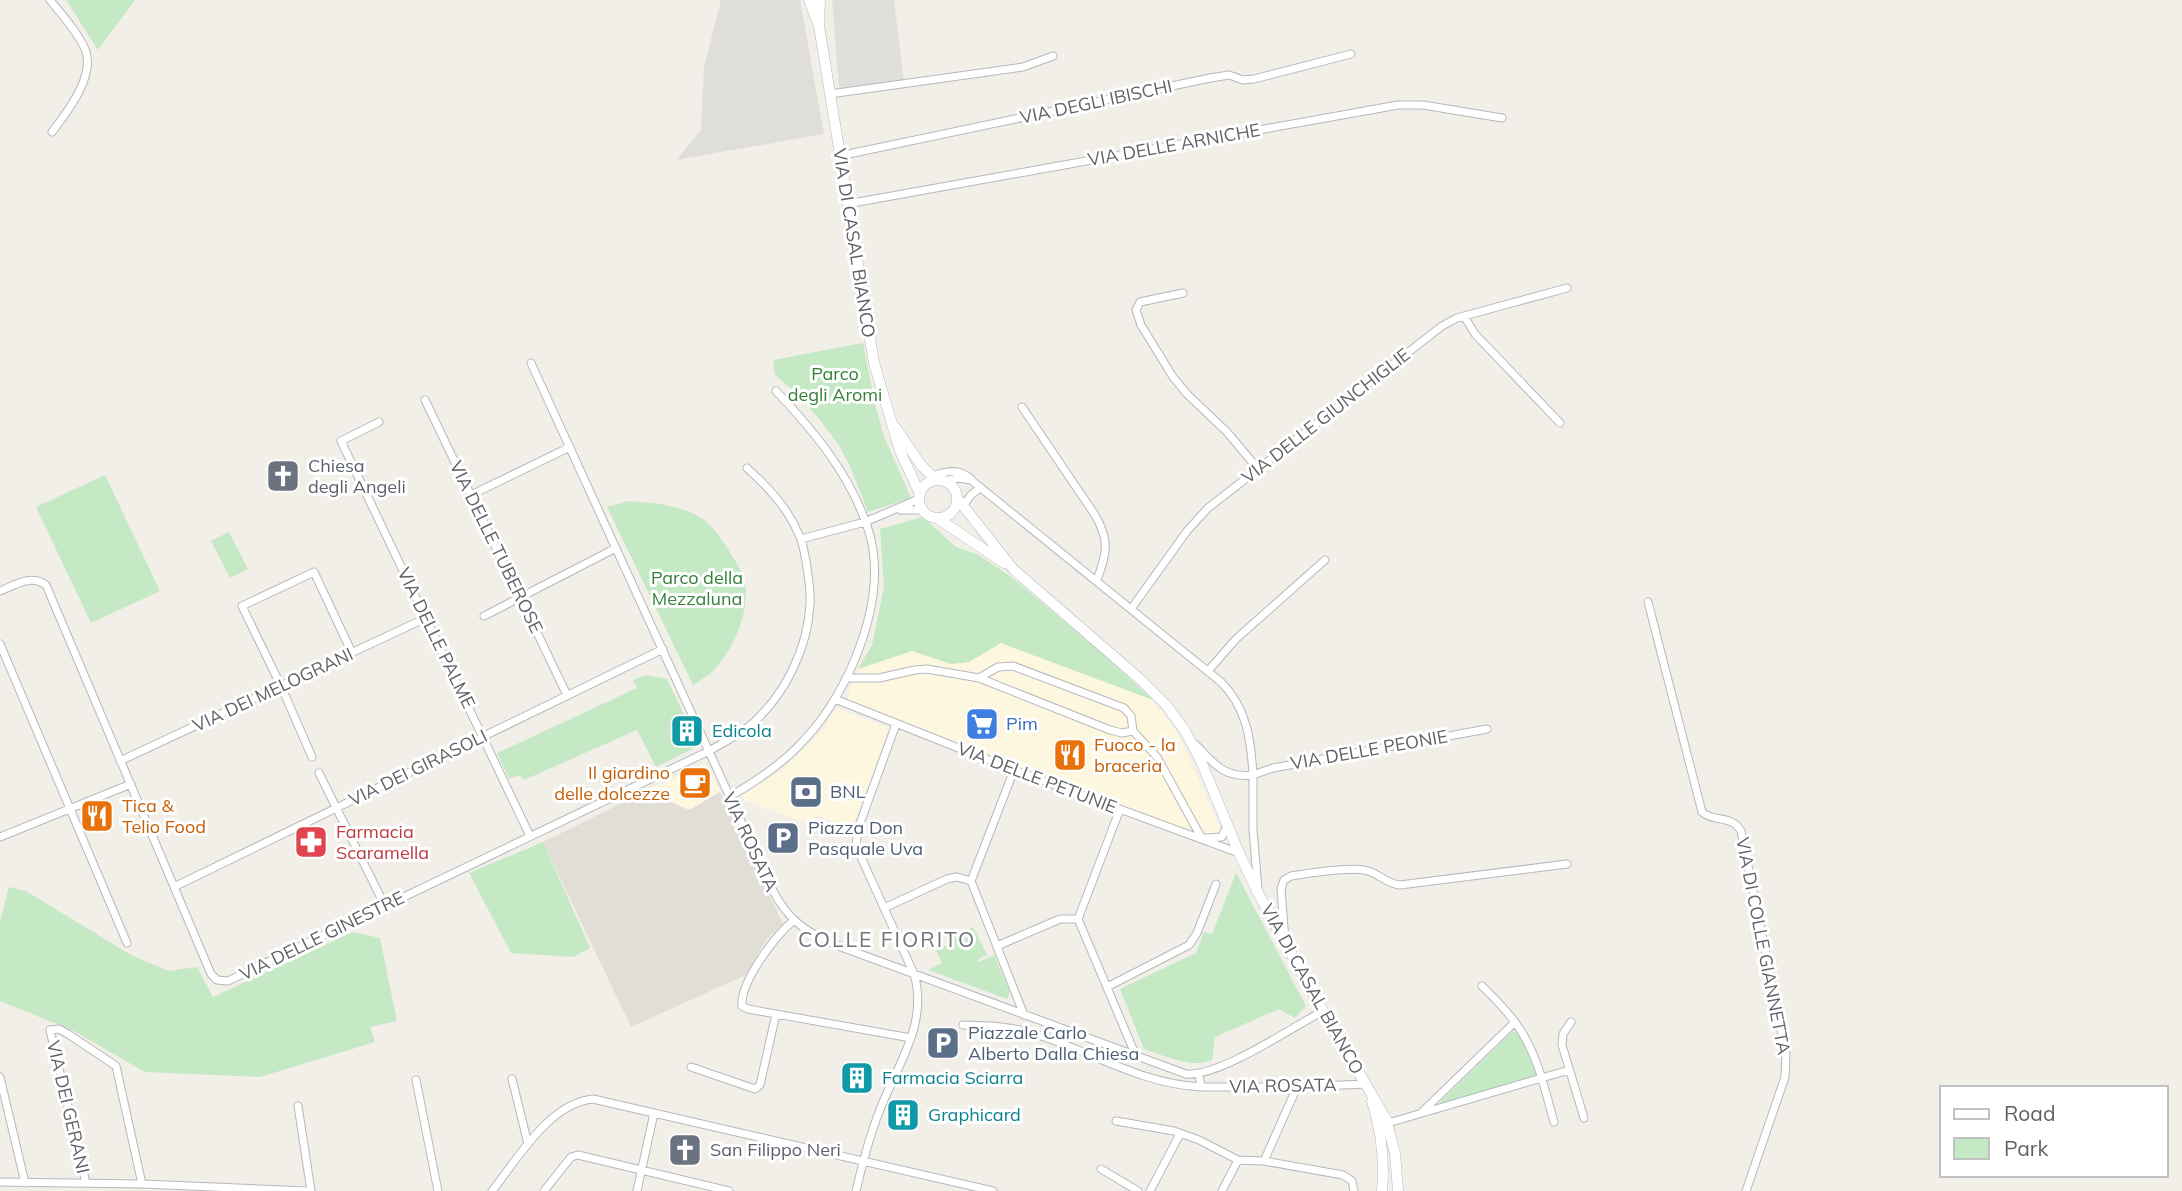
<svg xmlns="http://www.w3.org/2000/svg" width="2182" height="1191" font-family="Mulish,sans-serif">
  <rect width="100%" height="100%" fill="#f1efe8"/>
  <!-- commercial -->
  <path fill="#fef7e0" d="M1001,643L1153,700L1178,734L1229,848L846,702L858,669L912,651L951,664L969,662Z
    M837,708L889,728L852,828L816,815L810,824L745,801L742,796L782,770L823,729Z
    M706,763L720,792L689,810L646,791Z"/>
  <!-- industrial -->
  <path fill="#e0deda" d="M721,0H800L824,134L676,160L701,130L704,67Z
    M832,0H894L904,82L842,89L839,87Z"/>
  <!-- education -->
  <path fill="#e1ded6" d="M646,791L689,810L720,792L783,924L767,939L746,975L631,1027L543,842Z"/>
  <!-- green -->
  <path fill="#c5e8c5" d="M66,0H135L98,50Z
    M863,343L875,404L883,434L911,498L868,512L849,464L838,444L821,421L796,393L775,375L773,360Z
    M105,475L160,591L91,623L36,507Z
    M628,501C654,503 678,504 701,518C712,525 719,536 726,546C732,556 740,567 744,579C752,609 733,652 711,673C706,677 699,681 693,685L607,507Z
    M923,517L956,547L977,554L1010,576L1100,651L1153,700L1001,643L969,662L951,664L912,651L858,669L872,645L884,587L880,529Z
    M229,532L248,569L230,578L211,541Z
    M645,675L667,679L688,723L680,727L686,740L694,736L698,746L656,767L637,730L524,780L520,775L509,779L497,753L637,688L633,680Z
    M543,842L590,948L573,957L511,953L469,873Z
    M1236,873L1306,1006L1295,1018L1279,1009L1215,1037L1212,1060C1190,1069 1166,1056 1144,1049L1120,989L1196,953L1204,932L1212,934Z
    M9,887L26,891L131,955L168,971L197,967L213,997L353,932L380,938L397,1021L370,1027L375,1042L260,1077L145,1072L74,1031L0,1001V921Z
    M973,927L987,955L977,960L978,962L994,955L1010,992L1007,999L928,970L942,963L936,950L952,943L950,938Z
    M1513,1031L1518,1033L1537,1074L1535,1078L1443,1105L1440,1102Z"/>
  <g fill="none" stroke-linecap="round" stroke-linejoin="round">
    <defs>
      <path id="minor" d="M50,0C62,15 77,31 85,49C96,76 67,112 52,132
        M830,94L1023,67L1053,56
        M839,156L1210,78L1229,75L1243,80L1254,79L1351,54
        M847,204L1398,105H1423L1502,118
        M1183,293L1140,302L1136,310L1141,325L1173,377L1187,394L1227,432L1258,469
        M1464,316L1475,334L1560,423
        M531,363L772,889C789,922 807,933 841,947L1186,1074C1219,1077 1291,1028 1323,1011
        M425,400L567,695
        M1022,407L1095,515C1110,541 1107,553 1097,580
        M379,422L341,441L530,836
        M932,476C948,471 958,468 971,479
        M945,481L958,478L971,480L1221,682C1247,708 1251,740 1253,775L1273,768L1487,729
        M471,495L570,447
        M963,506L971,495L980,488
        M901,510H923
        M801,539L865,522L919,499
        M0,591C15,585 31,574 46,585L211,974L217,980L228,981L709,751C724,742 741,734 754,722C786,693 808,647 810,604C811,589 808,575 806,561C804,552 803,543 799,535C788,508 768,487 747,468
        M1648,602L1702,812C1714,823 1731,814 1741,831L1786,1054L1785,1077L1746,1191
        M1131,609L1187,531L1208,508L1442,326L1457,318L1567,288
        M484,616L616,548
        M0,644L127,943
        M1208,671L1236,639L1325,560
        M846,678H879L915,670L927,669L979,678L1110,730L1122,733L1133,731
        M979,678L998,667L1013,666L1124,708L1131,716L1133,731L1157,757L1201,837
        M835,699L1014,770L1239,853
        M1195,744C1215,764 1223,778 1253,775V830L1258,889
        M312,757L281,686L242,606L314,572L352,653
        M120,761L426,618
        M1014,770L971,881L1024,1015
        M319,773L385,906
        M729,797C757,781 784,763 805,739C850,691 889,598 869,532C852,477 815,432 776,391
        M1120,809L1078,919L1136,1056
        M0,837L131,784
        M1205,838L1222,837L1227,825
        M174,887L663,649
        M884,908L947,879L957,877L971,881
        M793,921C775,936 740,982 742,1006L748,1009L911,1038
        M1285,940L1281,889L1284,880L1291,876C1309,873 1348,867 1364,870C1378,872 1386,884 1400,885L1567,864
        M997,946L1060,919H1078
        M1482,986C1495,999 1509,1012 1519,1028C1538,1056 1545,1090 1554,1122
        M1107,987L1189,945L1197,933L1216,884
        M1571,1022L1563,1034L1562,1045L1584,1118
        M963,1025C986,1026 1010,1026 1032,1033C1089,1050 1140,1084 1201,1087L1199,1075
        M691,1067L755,1089L760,1085L776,1014
        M0,1077L25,1183
        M512,1079L528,1144
        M416,1080L438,1191
        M1201,1087H1297L1365,1084
        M298,1106L311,1191
        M1422,1112L1515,1022
        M1116,1121L1174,1131L1199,1140L1238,1160
        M1388,1123L1569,1070
        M1264,1161L1343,1175L1352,1181L1354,1191
        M1101,1169L1138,1191
        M0,1182L142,1184L307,1191
        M86,1183L50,1030L59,1029L68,1034L116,1066L142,1184
        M492,1191C517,1160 549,1103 593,1099L993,1191
        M544,1191L571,1157L578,1155L729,1191
        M637,1191L654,1113
        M856,1191C862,1165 869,1138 879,1112C896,1067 929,1024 914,974L856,846L858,829L896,724
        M1150,1191L1180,1134
        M1222,1191L1238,1160L1264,1161L1297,1087"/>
      <path id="secondary" d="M809,0L819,26L874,363L900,451L920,494
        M819,22L820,0
        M895,427L921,465L936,480
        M919 499a19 19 0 1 1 38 0a19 19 0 1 1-38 0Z
        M957,498L1013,569L1141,680L1167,706L1185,731L1201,761L1239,853L1258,893L1323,1011L1386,1119L1395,1153L1398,1191
        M937,518L1004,563
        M1372,1101C1381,1130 1385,1160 1382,1191"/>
    </defs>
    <!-- minor casing -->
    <use href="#minor" stroke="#b5b8bc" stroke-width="9"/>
    <!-- secondary casing -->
    <use href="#secondary" stroke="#b6babf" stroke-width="11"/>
    <!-- minor -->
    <use href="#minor" stroke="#fff" stroke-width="7"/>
    <!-- secondary -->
    <use href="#secondary" stroke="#fff" stroke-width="10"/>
  </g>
  <!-- icons -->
  <defs>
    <symbol id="church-square" viewBox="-11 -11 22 22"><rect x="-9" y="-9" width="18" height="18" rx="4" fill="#6b7280" stroke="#fff"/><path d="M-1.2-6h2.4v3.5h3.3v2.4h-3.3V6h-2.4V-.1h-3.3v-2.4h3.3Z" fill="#fff"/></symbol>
    <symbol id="supermarket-square" viewBox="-11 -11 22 22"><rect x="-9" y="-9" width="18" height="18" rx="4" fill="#3f7fe0" stroke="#fff"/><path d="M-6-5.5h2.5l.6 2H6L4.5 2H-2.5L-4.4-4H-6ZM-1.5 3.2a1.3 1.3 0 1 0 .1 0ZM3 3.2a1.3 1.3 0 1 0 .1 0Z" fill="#fff"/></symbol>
    <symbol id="building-square" viewBox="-11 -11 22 22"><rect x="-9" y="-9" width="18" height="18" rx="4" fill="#0f9aa8" stroke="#fff"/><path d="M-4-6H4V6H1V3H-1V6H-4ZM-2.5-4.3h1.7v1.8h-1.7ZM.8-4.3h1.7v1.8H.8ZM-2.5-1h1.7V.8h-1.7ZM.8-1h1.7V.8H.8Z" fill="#fff"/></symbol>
    <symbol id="restaurant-square" viewBox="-11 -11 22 22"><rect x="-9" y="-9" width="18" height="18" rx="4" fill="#e8710a" stroke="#fff"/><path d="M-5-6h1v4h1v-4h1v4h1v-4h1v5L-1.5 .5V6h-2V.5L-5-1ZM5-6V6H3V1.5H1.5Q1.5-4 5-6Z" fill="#fff"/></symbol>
    <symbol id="cafe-square" viewBox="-11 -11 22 22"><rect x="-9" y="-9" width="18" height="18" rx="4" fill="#e8710a" stroke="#fff"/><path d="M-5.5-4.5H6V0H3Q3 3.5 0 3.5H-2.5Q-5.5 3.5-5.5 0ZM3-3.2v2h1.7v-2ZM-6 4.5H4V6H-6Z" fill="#fff"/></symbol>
    <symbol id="bank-square" viewBox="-11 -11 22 22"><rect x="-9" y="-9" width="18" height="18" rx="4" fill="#5c6f8a" stroke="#fff"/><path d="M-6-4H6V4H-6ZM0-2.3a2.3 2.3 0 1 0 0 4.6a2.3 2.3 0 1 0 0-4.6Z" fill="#fff"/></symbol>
    <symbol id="parking-square" viewBox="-11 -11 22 22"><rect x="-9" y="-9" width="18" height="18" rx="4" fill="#5c6f8a" stroke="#fff"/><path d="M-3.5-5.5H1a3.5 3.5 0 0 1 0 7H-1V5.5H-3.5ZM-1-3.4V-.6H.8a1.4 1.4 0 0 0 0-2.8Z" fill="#fff"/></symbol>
    <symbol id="pharmacy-square" viewBox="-11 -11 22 22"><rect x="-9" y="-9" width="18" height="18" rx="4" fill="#e0444e" stroke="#fff"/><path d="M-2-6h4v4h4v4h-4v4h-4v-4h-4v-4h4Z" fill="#fff"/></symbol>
  </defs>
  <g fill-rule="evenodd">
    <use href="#church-square" x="264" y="457" width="38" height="38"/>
    <use href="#supermarket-square" x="963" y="705" width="38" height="38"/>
    <use href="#building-square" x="668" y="712" width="38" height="38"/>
    <use href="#restaurant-square" x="1051" y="736" width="38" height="38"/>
    <use href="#cafe-square" x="676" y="764" width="38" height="38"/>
    <use href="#bank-square" x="787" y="773" width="38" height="38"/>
    <use href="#restaurant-square" x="78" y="797" width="38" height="38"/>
    <use href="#parking-square" x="764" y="819" width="38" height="38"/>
    <use href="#pharmacy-square" x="292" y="823" width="38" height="38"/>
    <use href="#parking-square" x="924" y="1024" width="38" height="38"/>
    <use href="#building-square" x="838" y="1059" width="38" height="38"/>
    <use href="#building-square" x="884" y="1096" width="38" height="38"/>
    <use href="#church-square" x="666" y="1131" width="38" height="38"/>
  </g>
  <g text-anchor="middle" stroke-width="6" stroke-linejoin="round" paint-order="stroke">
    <!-- street labels -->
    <g font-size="18" fill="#5f6368" stroke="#fff">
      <text transform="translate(1096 102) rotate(-12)" y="6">VIA DEGLI IBISCHI</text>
      <text transform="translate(1174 145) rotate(-10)" y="6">VIA DELLE ARNICHE</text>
      <text transform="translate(854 243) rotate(81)" y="6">VIA DI CASAL BIANCO</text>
      <text transform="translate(1326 416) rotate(-38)" y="6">VIA DELLE GIUNCHIGLIE</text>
      <text transform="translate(496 547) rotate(64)" y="6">VIA DELLE TUBEROSE</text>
      <text transform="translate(436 638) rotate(64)" y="6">VIA DELLE PALME</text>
      <text transform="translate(273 690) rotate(-25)" y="6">VIA DEI MELOGRANI</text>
      <text transform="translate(1369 750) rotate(-10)" y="6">VIA DELLE PEONIE</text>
      <text transform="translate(418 768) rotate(-26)" y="6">VIA DEI GIRASOLI</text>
      <text transform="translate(1037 778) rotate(21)" y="6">VIA DELLE PETUNIE</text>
      <text transform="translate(750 842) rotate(65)" y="6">VIA ROSATA</text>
      <text transform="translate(322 936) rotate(-26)" y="6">VIA DELLE GINESTRE</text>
      <text transform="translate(1763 946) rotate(79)" y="6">VIA DI COLLE GIANNETTA</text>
      <text transform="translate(1312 989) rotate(61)" y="6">VIA DI CASAL BIANCO</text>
      <text transform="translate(1283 1086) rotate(-1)" y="6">VIA ROSATA</text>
      <text transform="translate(68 1107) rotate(77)" y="6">VIA DEI GERANI</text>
    </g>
    <!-- park labels -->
    <g font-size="18" fill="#348238" stroke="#fff">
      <text x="835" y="380">Parco<tspan x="835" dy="21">degli Aromi</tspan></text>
      <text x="697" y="584">Parco della<tspan x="697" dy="21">Mezzaluna</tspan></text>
    </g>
    <!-- worship labels -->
    <g font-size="18" fill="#5b616d" stroke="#fff" text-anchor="start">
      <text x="308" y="472">Chiesa<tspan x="308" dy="21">degli Angeli</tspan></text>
      <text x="710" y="1156">San Filippo Neri</text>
    </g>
    <!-- shop labels -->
    <g font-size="18" fill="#366cbe" stroke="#fff" text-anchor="start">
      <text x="1006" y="730">Pim</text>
    </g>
    <!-- culture labels -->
    <g font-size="18" fill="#0d838f" stroke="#fff" text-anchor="start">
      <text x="712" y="737">Edicola</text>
      <text x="882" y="1084">Farmacia Sciarra</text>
      <text x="928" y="1121">Graphicard</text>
    </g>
    <!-- food labels -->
    <g font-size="18" fill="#c56008" stroke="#fff" text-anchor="start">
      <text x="1094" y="751">Fuoco - la<tspan x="1094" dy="21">braceria</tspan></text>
      <text x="670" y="779" text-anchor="end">Il giardino<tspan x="670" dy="21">delle dolcezze</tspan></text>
      <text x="122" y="812">Tica &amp;<tspan x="122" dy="21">Telio Food</tspan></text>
    </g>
    <!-- service labels -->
    <g font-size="18" fill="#4e5e75" stroke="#fff" text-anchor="start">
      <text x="830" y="798">BNL</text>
      <text x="808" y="834">Piazza Don<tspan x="808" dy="21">Pasquale Uva</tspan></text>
      <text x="968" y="1039">Piazzale Carlo<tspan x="968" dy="21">Alberto Dalla Chiesa</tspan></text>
    </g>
    <!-- health labels -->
    <g font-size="18" fill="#be3a42" stroke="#fff" text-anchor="start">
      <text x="336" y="838">Farmacia<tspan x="336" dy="21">Scaramella</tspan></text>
    </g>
    <!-- quarter labels -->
    <g font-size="21" letter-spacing="2" fill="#70757a" stroke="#fff">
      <text x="887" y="947">COLLE FIORITO</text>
    </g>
  </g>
  <!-- legend -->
  <rect x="1940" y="1086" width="228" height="91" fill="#ffffff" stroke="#bfc1c3" stroke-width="2"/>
  <rect x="1954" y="1109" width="35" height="10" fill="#ffffff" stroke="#bfc1c3" stroke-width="2"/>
  <text x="2004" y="1121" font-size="21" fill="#5f6368">Road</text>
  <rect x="1954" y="1138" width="35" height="21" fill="#c5e8c5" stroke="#bfc1c3" stroke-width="2"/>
  <text x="2004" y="1156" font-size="21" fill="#5f6368">Park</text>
</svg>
